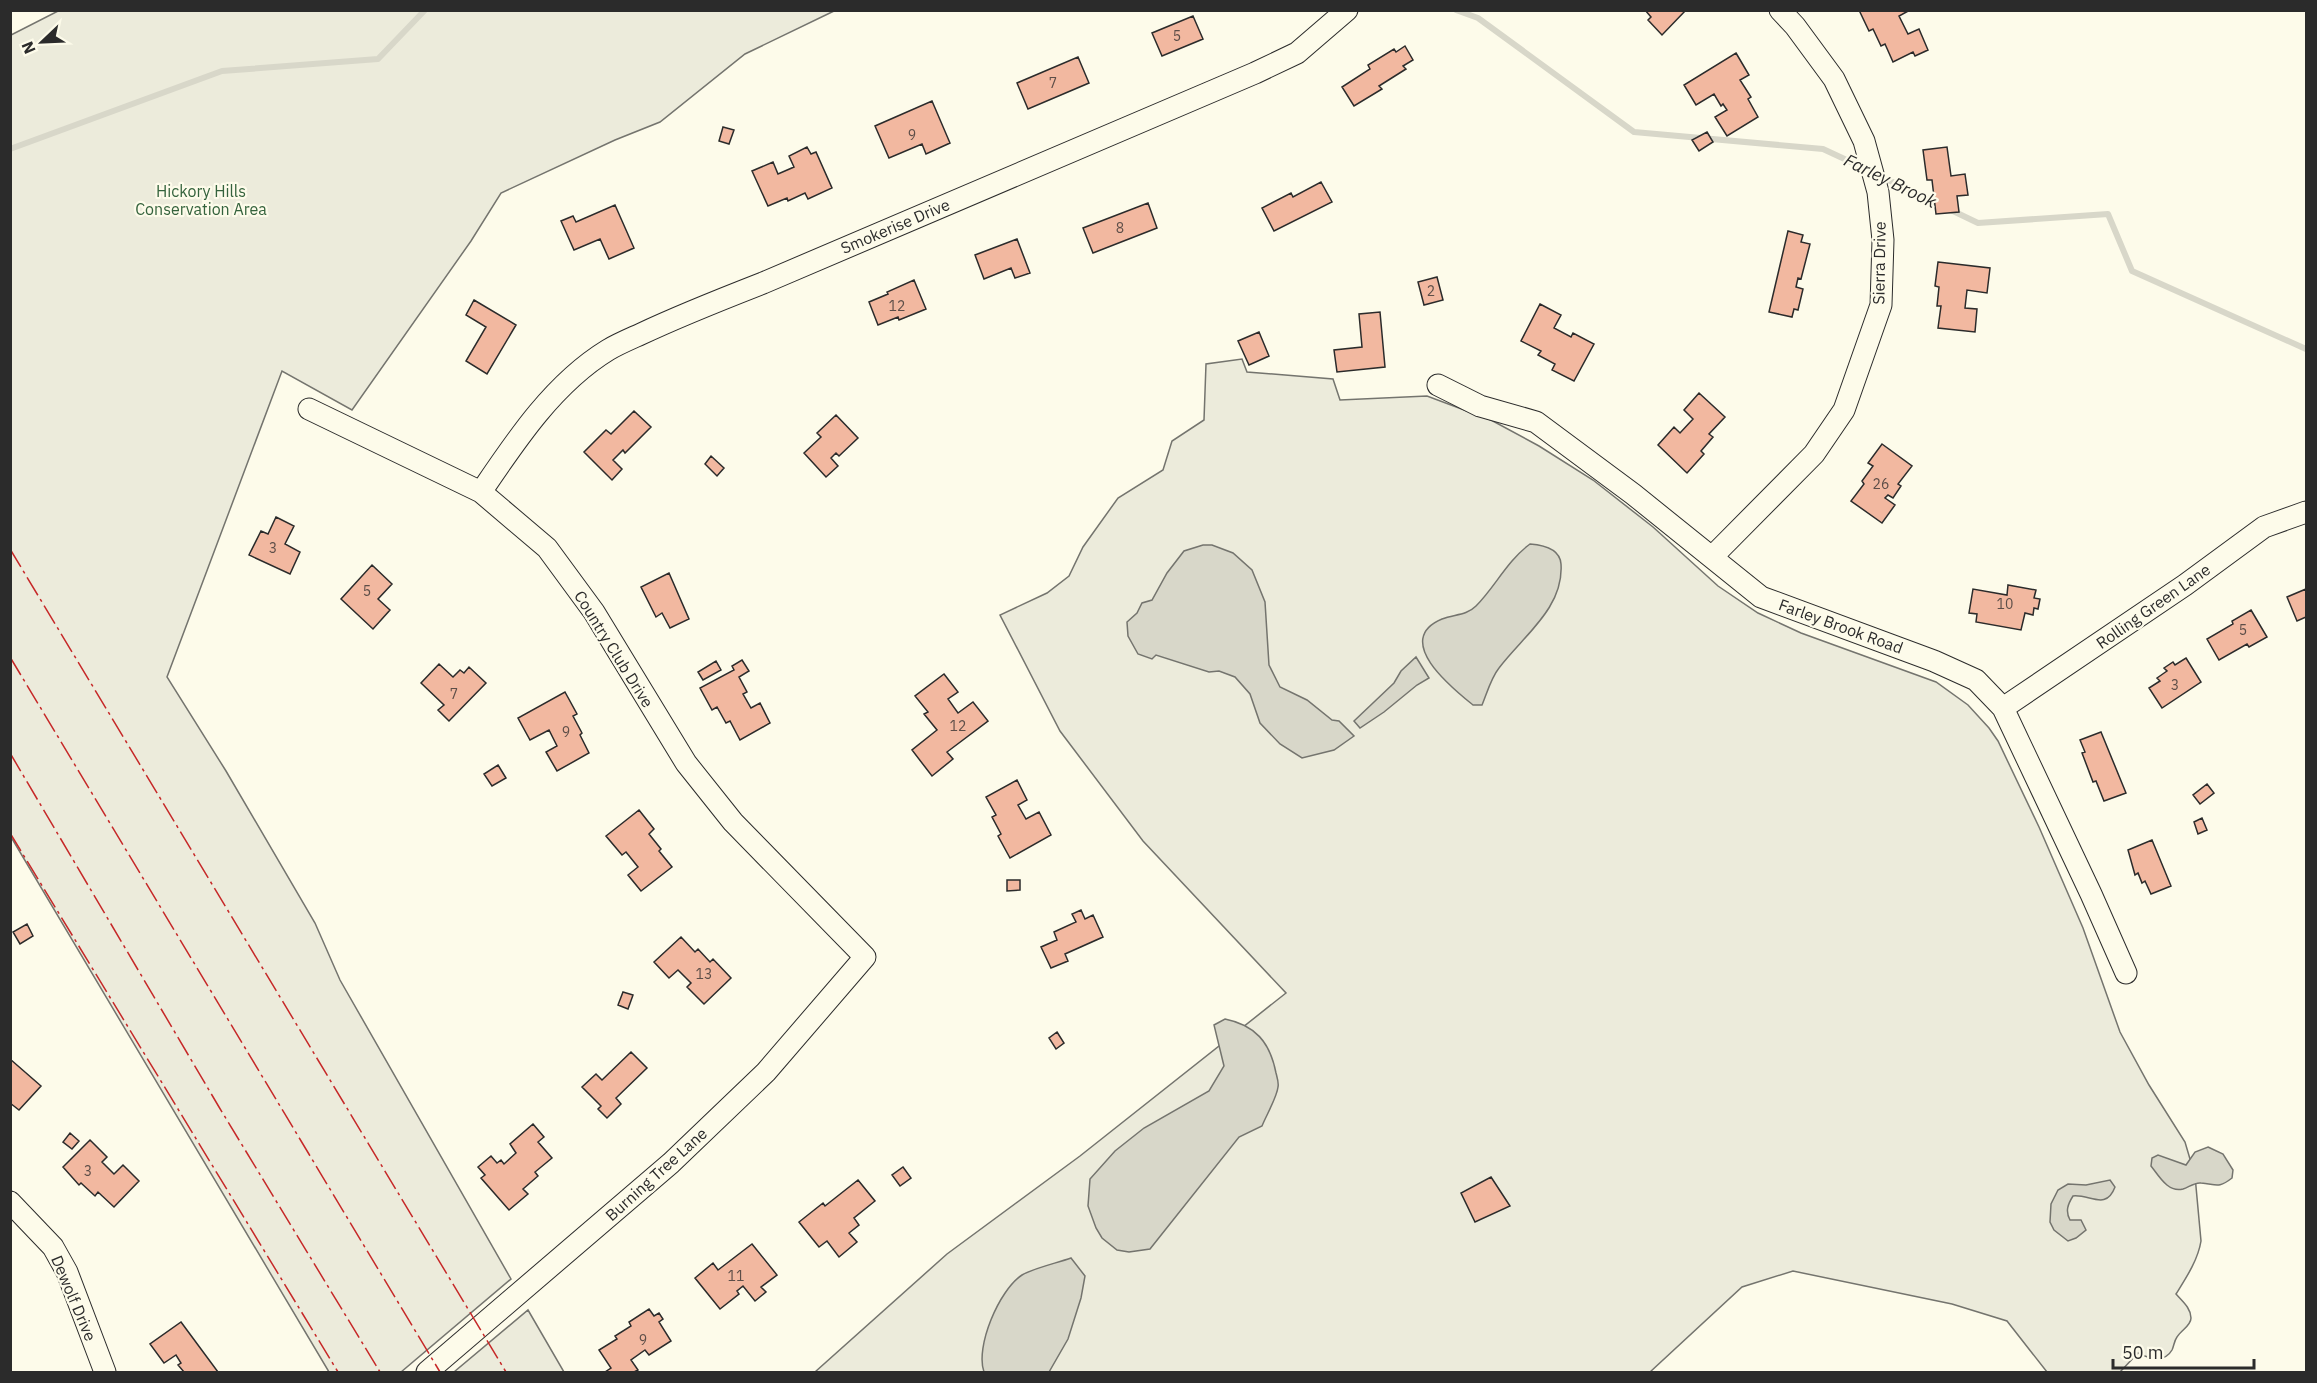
<svg xmlns="http://www.w3.org/2000/svg" width="2317" height="1383" font-family="'IBM Plex Sans',sans-serif">
  <rect width="100%" height="100%" fill="#fdfbea"/>
  <!-- green -->
  <path fill="#ecebdb" stroke="#74746e" stroke-width="1.5" d="M60,10L834,11L745,54L660,122L615,140L501,193L471,241L352,410L282,371L167,677L226,771L315,923L340,980L511,1279L401,1372H329L11,837V35Z
    M1242,359L1247,372L1333,379L1340,400L1427,396L1491,420L1539,446L1593,480L1653,527L1718,586L1758,613L1801,633L1936,682L1968,705L1989,728L1998,741L2039,827L2083,928L2120,1032L2149,1085L2185,1142L2195,1176L2201,1241C2198,1260 2186,1278 2176,1294C2182,1301 2191,1308 2191,1318C2191,1326 2181,1330 2177,1337C2174,1341 2174,1346 2172,1350C2164,1364 2148,1358 2138,1353L2120,1372H2047L2007,1321L1952,1304L1793,1271L1742,1287L1650,1372H815L947,1254L1080,1156L1286,993L1143,841L1060,731L1000,615L1047,593L1069,576L1083,547L1118,498L1163,470L1172,441L1204,420L1206,364Z
    M528,1310L564,1372H454Z"/>
  <!-- water -->
  <path fill="#d8d7c9" stroke="#74746e" stroke-width="1.5" d="M1530,544C1543,545 1560,549 1561,564C1564,608 1523,636 1499,668C1491,678 1487,693 1482,705H1473C1452,688 1392,640 1442,619C1454,614 1466,616 1476,606C1495,587 1507,561 1530,544Z
    M1203,545H1212L1233,553L1252,570L1265,602L1269,665L1280,687L1307,700L1332,720L1339,721L1354,736L1334,750L1302,758L1280,744L1260,723L1250,694L1235,677L1219,671L1209,672L1156,655L1152,659L1138,654L1128,636L1127,622L1137,613L1142,603L1152,600L1167,573L1184,551Z
    M1416,657L1429,678L1417,685L1384,712L1360,728L1354,721L1394,683L1401,671Z
    M1225,1019C1255,1025 1270,1042 1276,1073C1277,1077 1279,1083 1278,1087C1277,1097 1266,1116 1262,1126L1239,1137L1150,1249L1129,1252L1117,1250L1102,1238L1096,1228L1088,1206L1090,1179L1115,1151L1144,1128L1209,1091L1224,1066L1214,1025Z
    M2208,1147L2223,1154L2233,1170L2232,1178C2218,1189 2216,1184 2201,1183C2195,1182 2189,1187 2183,1189C2168,1193 2159,1176 2151,1166L2152,1158L2158,1155L2186,1165L2195,1152Z
    M2110,1180L2115,1187C2106,1211 2090,1194 2073,1196C2068,1204 2065,1211 2070,1220H2081L2086,1230L2076,1238L2068,1241L2054,1230L2050,1222L2051,1204L2058,1190L2068,1184L2086,1185Z
    M1071,1258L1085,1276L1081,1298L1068,1339L1049,1372H984C975,1347 999,1290 1022,1275C1034,1268 1057,1263 1071,1258Z"/>
  <g fill="none" stroke-linecap="round" stroke-linejoin="round">
    <!-- stream -->
    <path stroke="#d8d7c9" stroke-width="6" d="M1456,10L1478,18L1634,132L1823,149L1866,169
      M10,149L222,71L378,59L425,10
      M1878,175L1978,223L2108,214L2132,271L2306,349"/>
  </g>
  <!-- building -->
  <path fill="#f2b8a0" stroke="#2b2b2b" stroke-width="1.5" d="M1645,10H1686L1662,35L1648,20L1651,17Z
    M1859,10H1910L1899,16L1908,34L1919,29L1928,50L1915,56L1913,52L1893,62L1885,44L1881,46L1873,29L1869,31Z
    M1193,16L1203,39L1162,56L1152,33Z
    M1405,46L1413,60L1403,66L1406,69L1379,86L1382,89L1354,106L1342,87L1370,69L1368,65L1394,49L1396,52Z
    M1736,53L1749,75L1740,80L1751,97L1748,99L1758,117L1727,136L1715,117L1727,110L1723,104L1721,106L1714,94L1696,105L1684,85Z
    M1078,57L1089,83L1028,109L1017,83Z
    M932,101L950,143L926,154L922,144L889,158L875,126Z
    M723,127L734,130L729,144L719,141Z
    M1707,132L1713,142L1699,151L1692,140Z
    M807,147L811,154L816,152L832,188L808,199L805,193L788,201L787,198L768,206L752,171L773,162L778,174L794,167L789,156Z
    M1947,147L1951,176L1965,174L1968,195L1957,196L1959,212L1936,214L1932,180H1927L1923,150Z
    M1321,182L1332,202L1274,231L1262,208L1291,193L1293,197Z
    M1148,203L1157,228L1093,253L1083,228Z
    M615,205L634,248L609,259L600,239L574,250L561,221L573,216L576,222Z
    M1788,231L1803,235L1801,242L1810,244L1801,279L1798,278L1796,287L1803,289L1798,310L1794,309L1792,317L1769,312Z
    M1017,239L1030,273L1015,278L1011,268L984,279L975,255Z
    M1938,262L1990,268L1987,293L1967,290L1965,308L1977,309L1975,332L1938,328L1941,306H1937L1939,287L1935,286Z
    M1437,277L1443,300L1424,305L1418,282Z
    M914,280L926,309L899,320L898,317L878,325L869,302L888,294L887,292Z
    M474,300L516,325L487,374L466,361L486,327L466,315Z
    M1540,304L1561,315L1554,328L1571,337L1573,333L1594,344L1574,381L1552,370L1555,364L1538,355L1541,351L1521,341Z
    M1380,312L1385,367L1337,372L1334,350L1362,347L1359,314Z
    M1259,332L1269,356L1249,365L1238,341Z
    M1699,393L1725,417L1709,434L1713,437L1701,451L1704,454L1687,473L1658,445L1674,427L1680,433L1693,419L1684,410Z
    M634,411L651,427L625,453L623,450L613,460L622,469L612,480L584,452L606,430L611,434Z
    M836,415L858,438L839,456L836,453L831,458L838,466L826,477L804,453L821,437L817,433Z
    M1882,444L1912,466L1898,484L1901,486L1893,498L1888,495L1885,498L1895,505L1882,523L1851,501L1864,484L1862,481L1873,466L1868,463Z
    M711,456L724,468L717,476L705,464Z
    M276,517L294,526L285,544L300,552L290,574L249,555L261,531L268,534Z
    M372,565L392,584L378,599L390,610L373,629L341,599Z
    M669,573L689,619L670,628L662,613L656,617L641,587Z
    M2008,585L2036,590L2034,598L2040,599L2038,609L2034,608L2033,615L2025,613L2021,630L1976,622L1977,614L1969,613L1973,589L2007,595Z
    M2306,589V617L2297,621L2287,597Z
    M2251,610L2267,637L2249,647L2247,644L2219,660L2207,639L2233,624L2232,621Z
    M2186,658L2201,682L2162,708L2149,688L2160,681L2157,678L2167,671L2164,668L2173,662L2175,665Z
    M742,660L749,671L739,677L747,692L743,694L751,708L760,703L770,723L740,740L730,721L726,723L717,707L712,710L700,688L734,670L732,666Z
    M716,661L721,670L703,680L698,672Z
    M439,664L453,677L460,670L464,673L469,667L486,683L449,721L438,710L444,705L421,683Z
    M944,674L958,692L948,699L958,713L973,702L988,721L947,752L953,759L932,776L912,750L937,730L924,714L928,712L915,696Z
    M565,692L577,714L573,716L582,733L580,735L589,753L557,771L546,752L557,746L549,730L530,740L518,718Z
    M2101,732L2126,793L2104,801L2096,781L2093,782L2082,753L2085,752L2080,740Z
    M498,765L506,778L492,786L484,774Z
    M1017,780L1027,800L1018,805L1026,819L1039,812L1051,835L1010,858L998,836L1001,834L992,817L996,815L986,797Z
    M2207,784L2214,793L2200,804L2193,795Z
    M639,810L654,829L649,834L661,849L659,851L672,867L641,891L628,875L638,867L626,852L622,855L606,836Z
    M2202,818L2207,830L2198,834L2194,822Z
    M2152,840L2171,886L2151,894L2145,881L2142,883L2138,873L2135,875L2128,850Z
    M1007,880H1020V890L1007,891Z
    M1081,910L1085,919L1093,915L1103,937L1065,954L1068,961L1051,968L1041,947L1057,940L1054,932L1076,922L1072,914Z
    M27,924L33,936L20,944L13,932Z
    M681,937L695,952L698,949L710,962L713,959L731,978L704,1004L687,987L691,983L678,970L669,978L654,962Z
    M623,992L633,995L628,1009L618,1005Z
    M1057,1032L1064,1043L1056,1049L1049,1038Z
    M631,1052L647,1068L616,1098L621,1104L607,1118L598,1109L601,1106L582,1087L596,1074L602,1080Z
    M10,1059L41,1086L19,1110L10,1103Z
    M533,1124L544,1137L538,1142L552,1158L535,1172L538,1176L523,1189L528,1194L509,1210L481,1178L485,1175L478,1167L491,1156L497,1163L501,1160L504,1164L516,1153L510,1144Z
    M70,1133L79,1141L72,1149L63,1142Z
    M90,1140L107,1157L102,1162L114,1174L123,1165L139,1181L114,1207L98,1192L95,1196L81,1183L79,1185L63,1167Z
    M903,1167L911,1178L900,1186L892,1175Z
    M1491,1177L1510,1206L1475,1222L1461,1193Z
    M858,1180L875,1201L854,1218L859,1225L849,1233L857,1242L839,1257L827,1241L819,1247L799,1222L823,1203L825,1206Z
    M752,1244L777,1275L761,1287L766,1292L755,1301L743,1286L737,1291L739,1294L720,1309L695,1278L713,1263L718,1270Z
    M649,1309L654,1316L659,1313L663,1319L659,1322L671,1341L649,1355L645,1350L631,1360L638,1370L634,1372H605L611,1368L599,1350L617,1339L615,1336L631,1326L629,1322Z
    M181,1322L218,1372H184L178,1365L181,1363L176,1355L164,1363L150,1344Z"/>
  <g fill="none" stroke-linecap="round" stroke-linejoin="round">
    <defs>
      <path id="minor" d="M1438,385L1480,406L1536,422L1633,494L1761,597L1934,661L1976,680L2003,708L2091,894L2126,973
        M309,409L481,492L547,548L594,612L686,763L733,822L865,957L766,1072L671,1163L427,1372
        M481,492C516,440 554,383 608,350C618,344 630,339 641,334C681,315 722,299 763,283L1255,73L1297,53L1347,10
        M1712,557L1814,454L1844,410L1881,305L1883,240L1878,192L1864,141L1834,79L1795,26L1780,10
        M2003,708L2185,585L2264,527L2306,512
        M10,1202L53,1247L67,1272L105,1372"/>
    </defs>
    <!-- minor casing -->
    <use href="#minor" stroke="#2b2b2b" stroke-width="23"/>
    <!-- minor -->
    <use href="#minor" stroke="#fdfbea" stroke-width="21"/>
    <!-- power -->
    <path stroke="#c62828" stroke-width="1.5" stroke-dasharray="21 4.5 3 4.5" stroke-linecap="butt" d="M10,549L506,1372
      M10,657L440,1372
      M10,753L219,1107L380,1372
      M10,833L338,1372"/>
  </g>
  <g text-anchor="middle" stroke-width="4.5" stroke-linejoin="round" paint-order="stroke">
    <!-- number labels -->
    <g font-size="14" fill="#5d4e48">
      <text x="1177" y="41">5</text>
      <text x="1053" y="88">7</text>
      <text x="912" y="140">9</text>
      <text x="1120" y="233">8</text>
      <text x="1431" y="296">2</text>
      <text x="897" y="311">12</text>
      <text x="1881" y="489">26</text>
      <text x="273" y="553">3</text>
      <text x="367" y="596">5</text>
      <text x="2005" y="609">10</text>
      <text x="2243" y="635">5</text>
      <text x="2175" y="690">3</text>
      <text x="454" y="699">7</text>
      <text x="958" y="731">12</text>
      <text x="566" y="737">9</text>
      <text x="704" y="979">13</text>
      <text x="88" y="1176">3</text>
      <text x="736" y="1281">11</text>
      <text x="643" y="1345">9</text>
    </g>
    <!-- park labels -->
    <g font-size="16" fill="#34623c" stroke="#fdfbea">
      <text x="201" y="197">Hickory Hills<tspan x="201" dy="18">Conservation Area</tspan></text>
    </g>
    <!-- street labels -->
    <g font-size="16" fill="#2b2b2b" stroke="#fdfbea">
      <text transform="translate(895 226) rotate(-23)" y="6">Smokerise Drive</text>
      <text transform="translate(1879 263) rotate(-89)" y="6">Sierra Drive</text>
      <text transform="translate(2153 606) rotate(-35)" y="6">Rolling Green Lane</text>
      <text transform="translate(1841 626) rotate(20)" y="6">Farley Brook Road</text>
      <text transform="translate(614 649) rotate(58)" y="6">Country Club Drive</text>
      <text transform="translate(656 1174) rotate(-42)" y="6">Burning Tree Lane</text>
      <text transform="translate(74 1298) rotate(67)" y="6">Dewolf Drive</text>
    </g>
    <!-- water labels -->
    <g font-size="18" font-style="italic" fill="#2b2b2b" stroke="#fdfbea">
      <text transform="translate(1890 181) rotate(26)" y="6">Farley Brook</text>
    </g>
  </g>
  <!-- border -->
  <rect width="2317" height="1383" fill="none" stroke="#2b2b2b" stroke-width="24"/>
  <!-- north arrow -->
  <g transform="translate(42 42) rotate(247)" stroke="#fdfbea" stroke-width="4.5" paint-order="stroke">
  <path d="M0-4.5L10 22L0 15L-10 22Z" fill="#2b2b2b"/>
  <text y="-9" font-size="16" font-weight="bold" text-anchor="middle" fill="#2b2b2b">N</text>
  </g>
  <!-- scale -->
  <path d="M2113 1359v9h141v-9" fill="none" stroke="#2b2b2b" stroke-width="3"/>
  <text x="2122" y="1359" font-size="18" fill="#2b2b2b" stroke="#fdfbea" stroke-width="4.5" paint-order="stroke">50 m</text>
</svg>
